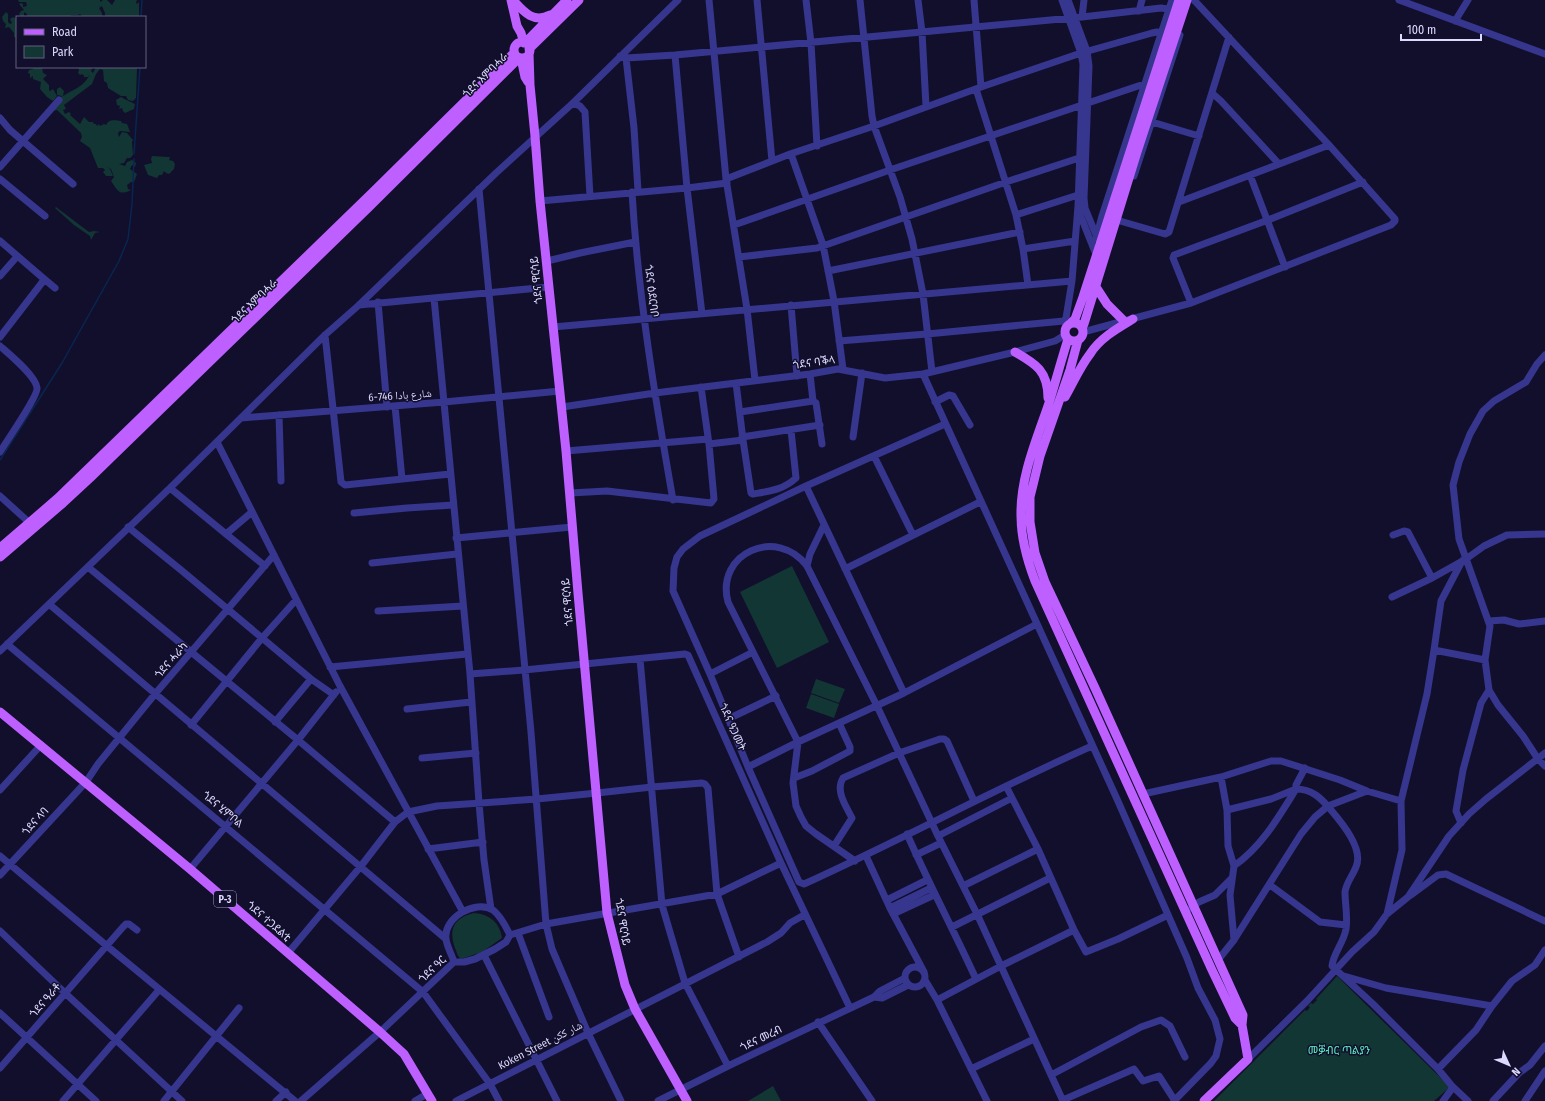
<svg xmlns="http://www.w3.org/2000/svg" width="1545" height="1101" font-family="'Fira Sans Condensed','Noto Naskh Arabic','Noto Sans Ethiopic',sans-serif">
  <rect width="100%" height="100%" fill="#120f2c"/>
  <!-- green -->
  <path fill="#113633" d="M18,0H100V2L103,0H107L112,5L115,0H137L136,3L137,4L139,2V17H105V13L101,4L102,6L99,8L102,13V17H83L80,14L78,15H72L68,17H27V14L24,12V17H21L19,14L21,11L24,10L19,4L21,3L23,4V7L27,6L26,2H19Z
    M6,12L8,14V22L10,24L12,23L10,19L13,17L17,19V21H15L17,22V38L14,37V33L9,27L5,28L6,24L3,21L2,17Z
    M34,67H42L43,73L47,75L43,79L49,85V90L50,91L53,89L57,96L53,101L47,97L40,89L41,82L33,79V76L30,78V74L28,73L29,70L33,69Z
    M78,67H93L91,71L93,73L96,67H137L136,98L133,101L128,100L126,96H121L108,88L107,83L104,81L103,70L100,69L96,74L92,84L64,105L66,109L63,110L65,114L69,112L71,114L70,115L80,124L84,117L89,122H93L94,124H96L97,126L99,124L100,126L104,124L106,125L108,122C113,119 117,121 121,121L122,123L127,124L130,132L120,131L118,133L119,137L122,132L127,133L133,140L132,142L133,155L130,158H127L124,163L119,164L125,166L127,162L132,160L136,163L135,167L132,165L130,169L137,174L134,182H131L127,185L128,189L131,190C119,196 118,191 111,181L114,177L111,169L106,167L110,169L113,176H106L103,172L105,170L103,168H98L90,148L80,141L82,137L81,133L57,110L54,111L62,96L57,95V89L60,87L64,91L63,96C74,89 85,86 90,74L88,77H84V75H83L82,74L80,75L78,73L79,70Z
    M121,97C124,99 131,102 135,104L134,109L125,113L123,111L122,108L119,109L120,106L117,105L116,100Z
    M152,156L168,157H170L169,160L173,161L175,164L174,169L169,174L166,173L164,171L162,175H159L157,178L148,175L144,165L152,163L151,159Z
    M56,207L89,232L94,231L100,232L95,233L91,240L90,236L74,225L55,208Z
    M792,566L829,642L777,668L740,592Z
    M816,679L845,689L839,703L811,693Z
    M811,694L839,704L834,718L806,708Z
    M474,913C490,914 500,923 502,938L482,952L461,959C457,956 457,952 455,948C448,929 454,918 474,913Z
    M1337,976L1450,1087L1434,1101H1214L1305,1010L1307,1011L1310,1007L1308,1006L1311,1003L1313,1004L1317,1000L1316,999Z
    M773,1086L781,1101H748Z"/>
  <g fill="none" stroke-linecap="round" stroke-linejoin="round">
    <!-- stream -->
    <path stroke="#082651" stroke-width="1.5" d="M141,17L142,0
      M134,154L140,67
      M0,460L62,363L119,261L128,239L132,204L134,159"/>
    <!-- minor -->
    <path stroke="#36368e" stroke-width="7" d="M709,0L726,179L747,309L755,380
      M757,0L772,161
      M806,0L811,43L817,146
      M860,0L872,116L874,126L900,197L912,239L923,294L932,372
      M918,0L922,32L926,106
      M974,0L981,87
      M1062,0L1081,53L1083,64L1078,206L1081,217L1097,257
      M1068,0L1087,51L1089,66L1084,198L1085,208L1101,247
      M1399,0L1545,54
      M1139,11L1142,0
      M1082,17L1084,0
      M1455,21L1468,0
      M675,55L687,188L702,314
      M620,56L626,58L675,55L1082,17L1161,8L1168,9
      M626,58L634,128L638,191
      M976,89L1016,215L1023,249L1028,285
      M1212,93L1221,101L1279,164
      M573,103L580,106L585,112L590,196
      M0,118L10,130L73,184
      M1152,122L1199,136
      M791,154L823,245L834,301L843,369
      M0,167L59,100
      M1250,175L1285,267
      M1134,176L1180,35
      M0,179L45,216
      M726,179L790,154L874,126L981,87L1081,53L1152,33L1157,32L1168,34
      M479,189L531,732L546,924L552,949L588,1033L621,1101
      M632,192C638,295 655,398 673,500
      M540,201L687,188L727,183
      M1179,202L1329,145
      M1016,215L1078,195
      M1120,221L1165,234L1169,232L1229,37
      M734,225L890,170L1144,84
      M1096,239L1102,216L1172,0
      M0,241L43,278L44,280L0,337
      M1023,249L1075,241
      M739,257L817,248L1006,182L1079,158
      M547,261L580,253L635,242
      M828,271L1020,232
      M0,276L14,260
      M43,278L55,288
      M434,298L470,674L479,803L484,860L491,909
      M378,302L387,407
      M1191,303L1173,258L1174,255L1268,220L1363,182
      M359,305L549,287
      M791,305L797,376
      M553,327L1072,281
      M1083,332L1191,303L1391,225L1395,221V219L1329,145L1194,0
      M325,335L341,482L345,485L450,474
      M839,341L927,334L1064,321L1066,318L1072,281L1078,206
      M0,346C9,354 36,376 37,388C38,396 6,442 0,452
      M1545,355L1537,364L1526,382L1494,401L1483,411L1470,434L1459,462L1453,485L1459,539L1490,626L1485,660L1489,690L1498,705L1523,736L1538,759L1545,766
      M810,374L813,401L816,403L822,444
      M923,374L1117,799L1187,958L1198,988L1215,1020L1220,1039L1216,1056L1211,1063L1174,1101
      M736,383L743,440L751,493L753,494C770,491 783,490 796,478L791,430
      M935,402L949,395L953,396L970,425
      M395,406L402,479
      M562,407L655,393L810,374L838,369L885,378L923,374L1015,352L1055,341L1065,335
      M740,412L813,401
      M279,415L281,481
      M241,418L444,402L560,391
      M742,437L820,425
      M853,437L862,373
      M217,442L340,686L463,912
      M709,444L743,440
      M566,451L708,439
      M874,456L913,535
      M806,486L904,693
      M170,488L265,566
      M570,493L607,491L711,503L714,499L709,444L701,387
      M0,496L33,526
      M354,513L407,508L453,505
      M128,527L181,570L311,679L334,695
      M226,534L252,512
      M1393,535L1404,531L1408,532L1432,578
      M456,538L572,527
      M1462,561L1441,601L1434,650L1485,660
      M372,563L457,554
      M807,566L810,554L824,525
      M88,567L298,740L395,822
      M845,569L980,502
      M1392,597L1432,578L1466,559L1484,546L1507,535L1545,534
      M49,604C181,716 314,827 446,939
      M378,611L463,606
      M1489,621L1504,620L1519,624L1545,621
      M7,644L423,992L490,1084L499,1101
      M0,651L170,488L325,335L359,305L496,173L573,103L678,0
      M753,652L710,674L748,767L798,742L904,693L1037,624
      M640,659L662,905L685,983L728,1066
      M330,667L467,654
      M470,674L524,670L685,654L688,655L781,863L850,1008
      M710,674L673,591L674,568L677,557L683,549L700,536L806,486L945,424
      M407,709L471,702
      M728,719L776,696
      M275,722L311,679
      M191,725L262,638L296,600
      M422,758L476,753
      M748,767L799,882L804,884C901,840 995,789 1092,746
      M1221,777L1227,810L1228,846L1234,866L1230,895L1234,940
      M794,778L812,771L850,751V747L839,723
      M1006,786L1038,849L1074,930L1086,952L1118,939L1168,915
      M0,790L41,745
      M1143,794L1221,777L1271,761H1281L1340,780L1367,791L1401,801L1402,850L1387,914
      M1401,801L1427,694L1434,650
      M1227,810L1271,799L1296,789C1312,789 1321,798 1331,810C1342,823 1364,849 1356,867C1353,875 1346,883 1345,892C1345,904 1348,917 1346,929C1344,942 1333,954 1332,966L1373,1004L1438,1069L1452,1086L1451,1090L1443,1101
      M1461,823L1456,811L1463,770L1481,703L1489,690
      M907,834C929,884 954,931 976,979
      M938,836L1012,798
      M834,846L852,818C846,806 835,791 843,778L899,753L940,739H944L947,741L974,801
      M428,849L483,842
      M916,855L941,843
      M0,856L107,946L295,1101
      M866,856L890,908L924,972
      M855,861L816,834L806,826L801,817L796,806L793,783L798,742L728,602C715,553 777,526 807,566L877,706L938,836L977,914L1063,1101
      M1234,866C1262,846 1278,818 1296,789V785L1305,768
      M190,869L298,740L336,692
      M0,875L86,782L98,764L155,694L274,555
      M1270,885L1320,922L1346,925
      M963,886L1038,849
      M1411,895L1438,875L1446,874L1545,921
      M887,900L927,880
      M890,908L931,888
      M1191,908L1199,902L1215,895L1232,878
      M893,914L934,895
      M952,927L1050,878
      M0,931L65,993L182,1101
      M518,933L549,1017
      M288,953L361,866L395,822L408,812L437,806L537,799L597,793L652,787L702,783L705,784L708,788L717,894L739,957
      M484,955L557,1101
      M1218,960L1234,940L1301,834L1315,817L1328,806L1367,791
      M454,962C452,955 447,947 446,939C443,918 475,899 493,910C501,916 506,927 510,935
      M905 977a10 10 0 1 1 20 0a10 10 0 1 1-20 0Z
      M1344,976L1386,988L1492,1006
      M925,980L937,1000L987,1101
      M874,997L882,998L908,985
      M937,1000L1001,966L1074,930
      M0,1013L96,1101
      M818,1022L872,1101
      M1248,1059L1307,1001L1352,952L1374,932L1387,914L1408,897L1449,836L1469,814L1486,799L1545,753
      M0,1068L123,927L126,924H129L137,930
      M971,1069L1034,1039
      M1438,1069L1476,1030L1492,1006L1512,981L1535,965L1545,950
      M1051,1075L1141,1027L1158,1021L1161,1020L1170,1026L1185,1057
      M1452,1086L1468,1101
      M1063,1100L1134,1069L1143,1081L1159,1076L1175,1101
      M63,1101L159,990
      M164,1101L239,1008
      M276,1101L286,1092
      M301,1101L380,1032L454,962H464L475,959L495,949L506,942L510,935L546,924L717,894L781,863
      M415,1101L427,1094
      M456,1101L767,942L781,933L790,923L804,915
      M658,1101L728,1066L874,997L880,991L905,978
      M1493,1101L1519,1073L1530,1065L1545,1046
      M1525,1101L1545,1071"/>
    <!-- major -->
    <path stroke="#bd60ff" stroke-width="9" d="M511,0L517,26L521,33L524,43
      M513,0C523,11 533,24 550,15
      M514 50a8 8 0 1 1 16 0a8 8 0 1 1-16 0Z
      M525,43L567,0
      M529,49L579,0
      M529,53L530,85L535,136L540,201L566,451L578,593L607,913L625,985L635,1009L687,1101
      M521,58L525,77L528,82
      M1096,287L1107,304L1124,321
      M1065 332a9 9 0 1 1 18 0a9 9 0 1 1-18 0Z
      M1071,323L1075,319L1083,297L1179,0
      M1082,328L1084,324L1137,152L1187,0
      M1068,339C1061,361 1055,384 1048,406C1036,441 1020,478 1021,516C1021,539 1027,560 1035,581L1212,970L1235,1018L1242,1025
      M1078,340L1070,370L1040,456L1033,485L1030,497V522L1035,553L1045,582L1095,688L1243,1015L1242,1025L1248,1059L1204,1101
      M1015,352C1036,364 1048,371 1048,398
      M1065,397C1073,383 1080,367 1090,354C1100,338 1118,328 1133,319
      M0,548L58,498L373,192L514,53
      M0,557L63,503L90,478L368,208L519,58
      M0,712L190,869L380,1032L404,1054L432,1101"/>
  </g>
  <g text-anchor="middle" stroke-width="3" stroke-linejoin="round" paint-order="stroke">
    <!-- shield labels -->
    <rect fill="#120f2c" stroke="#9f9cc0" stroke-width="1" x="214" y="891" width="22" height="16" rx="3"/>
    <g font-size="10" font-weight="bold" fill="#dcd9ff">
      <text x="225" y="903">P-3</text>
    </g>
    <!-- street labels -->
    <g font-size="11" fill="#dcd9ff" stroke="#120f2c">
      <text transform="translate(485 75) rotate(-45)" y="4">ጎደና እምባሓራ</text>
      <text transform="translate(536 280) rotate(-96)" y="4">ጎደና ዋርሳይ</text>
      <text transform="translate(652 291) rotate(83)" y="4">ጎደና ዕደርባቦ</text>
      <text transform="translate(254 301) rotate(-44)" y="4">ጎደና እምባሓራ</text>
      <text transform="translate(814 362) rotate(-8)" y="4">ጎደና ባቕላ</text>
      <text transform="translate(400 395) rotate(-4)" y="4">شارع بادا 746-6</text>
      <text transform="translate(567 602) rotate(-95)" y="4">ጎደና ዋርሳይ</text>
      <text transform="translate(171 660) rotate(-49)" y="4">ጎደና ሓራካ</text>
      <text transform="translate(733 727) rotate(66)" y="4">ጎደና ዓጋመት</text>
      <text transform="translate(223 809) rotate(40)" y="4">ጎደና ሂምቦል</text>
      <text transform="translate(35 821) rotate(-48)" y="4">ጎደና ላባ</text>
      <text transform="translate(269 921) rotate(41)" y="4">ጎደና ተጋደልቲ</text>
      <text transform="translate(623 922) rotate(80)" y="4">ጎደና ዋርሳይ</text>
      <text transform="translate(432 969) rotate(-44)" y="4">ጎደና ዓር</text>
      <text transform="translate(45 1000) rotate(-49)" y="4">ጎደና ዓራቶ</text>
      <text transform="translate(761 1038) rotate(-26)" y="4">ጎደና መረብ</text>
      <text transform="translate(540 1045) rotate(-27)" y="4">Koken Street شار ككن</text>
    </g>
    <!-- park labels -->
    <g font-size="11" fill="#5aeac0" stroke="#120f2c">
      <text x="1339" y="1054">መቓብር ጣልያን</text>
    </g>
  </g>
  <!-- legend -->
  <rect x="16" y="16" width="130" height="52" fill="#120f2c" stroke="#636080"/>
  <rect x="24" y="29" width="20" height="6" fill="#bd60ff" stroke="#636080"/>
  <text x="52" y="36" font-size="12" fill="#dcd9ff">Road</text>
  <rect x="24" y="46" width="20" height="12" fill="#113633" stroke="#636080"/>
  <text x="52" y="56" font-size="12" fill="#dcd9ff">Park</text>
  <!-- north arrow -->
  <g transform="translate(1509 1065) rotate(134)" stroke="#120f2c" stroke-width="3" paint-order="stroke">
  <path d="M0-3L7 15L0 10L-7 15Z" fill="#dcd9ff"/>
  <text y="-6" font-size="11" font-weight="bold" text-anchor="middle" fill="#dcd9ff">N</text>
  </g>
  <!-- scale -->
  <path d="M1401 34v6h80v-6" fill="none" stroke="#dcd9ff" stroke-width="2"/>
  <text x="1407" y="34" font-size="12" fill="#dcd9ff" stroke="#120f2c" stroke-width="3" paint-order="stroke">100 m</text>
</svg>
